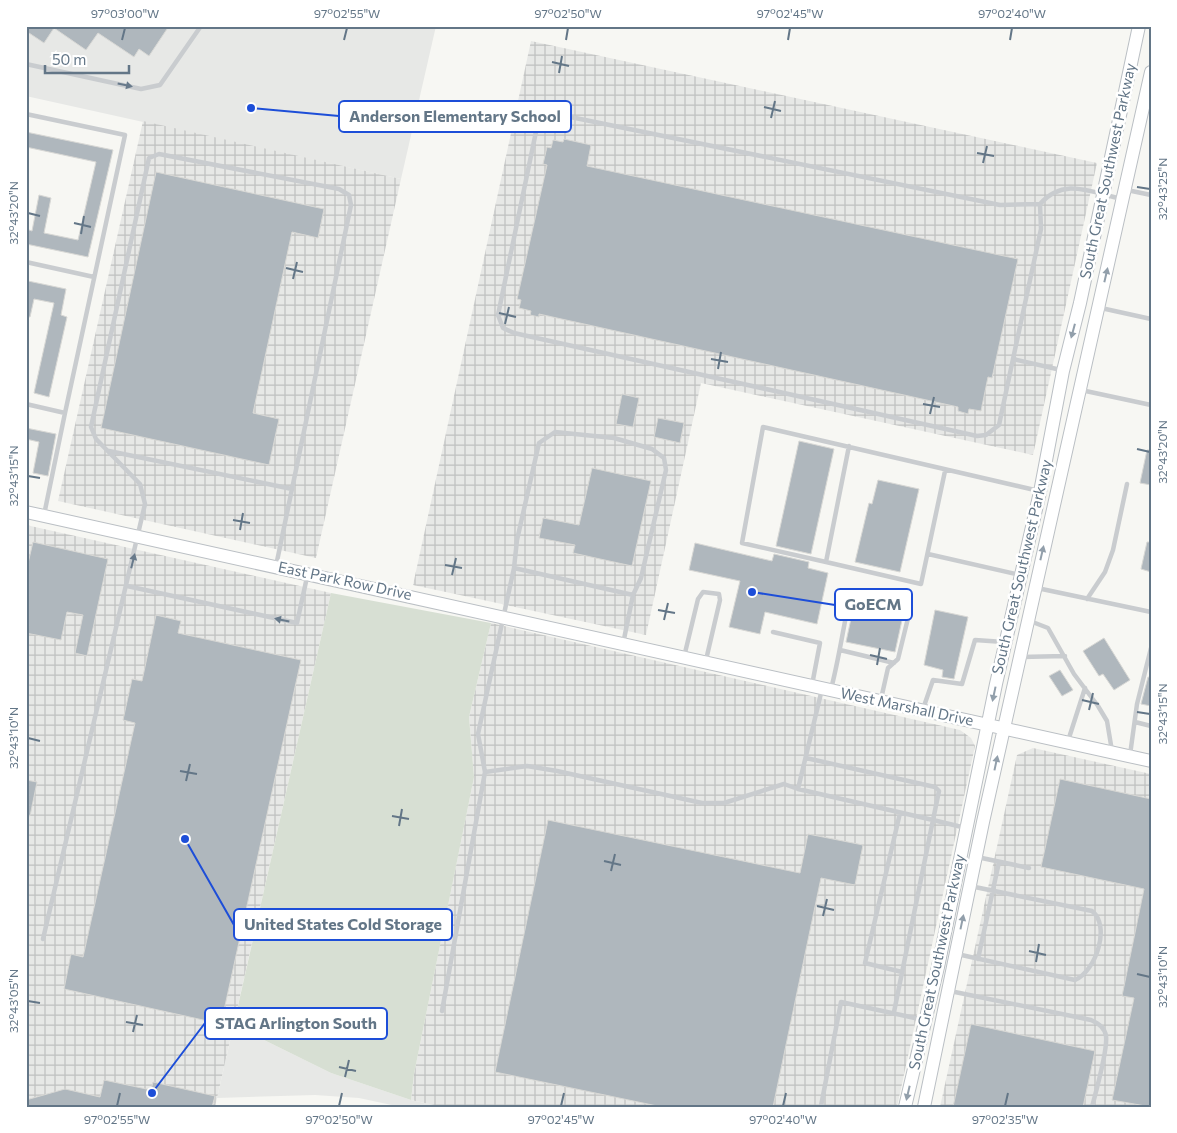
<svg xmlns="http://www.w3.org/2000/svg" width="1177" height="1133" font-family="Commissioner,sans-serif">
  <defs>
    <pattern id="industrial-grid" width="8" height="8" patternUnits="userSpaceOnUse" patternTransform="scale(1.25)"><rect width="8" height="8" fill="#e7e8e6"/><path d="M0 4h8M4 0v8" fill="none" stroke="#bfc1c0"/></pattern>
  </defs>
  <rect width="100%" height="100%" fill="#f7f7f3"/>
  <!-- built -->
  <path fill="#e7e8e6" d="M26,26H436L401,179L26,96Z
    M233,1028L260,1038L331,1073L411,1100L443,1107H401L359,1098L315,1095L217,1098Z"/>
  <!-- industrial -->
  <path fill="url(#industrial-grid)" d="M531,41L1097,163L1033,455L701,383L646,635L413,585Z
    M143,121L401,179L316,558L58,501Z
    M26,525L331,593L215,1107H26Z
    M491,623L960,730L971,738L975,746L897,1107H443L411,1100L414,1074L474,777L469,717Z
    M1033,748L1151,774V1107H940L1017,755Z"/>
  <!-- green -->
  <path fill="#d7dfd3" d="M331,593L491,623L469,717L474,777L414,1074L411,1100L331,1073L260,1038L233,1028Z"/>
  <!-- building -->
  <path fill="#afb7bd" stroke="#d8d8d5" d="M26,26H169L149,56L139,49L134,57L98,33L86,50L54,28L44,43L26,31Z
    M26,132L113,150L88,257L26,244V229L32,231L39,195L51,198L44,233L78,240L96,162L26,147Z
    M564,139L591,145L587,166L1018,259L992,378L988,377L981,411L969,409L968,414L958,411V407L539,314V317L530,315L531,311L519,308L521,300L517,299L547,165L543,164L547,147L551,148L553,140L563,142Z
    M156,172L324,209L318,238L292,232L253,413L279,419L269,465L101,428Z
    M28,281L66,289L61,315L67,317L49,397L34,393L54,303L34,299L30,317H26Z
    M622,394L639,398L633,427L616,424Z
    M658,418L684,423L680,443L654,437Z
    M26,428L56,434L48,476L33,473L39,442L26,439Z
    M799,441L834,449L811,554L776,546Z
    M1147,450H1151V485L1140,483Z
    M592,468L651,481L632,566L573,553L575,545L539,538L543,518L579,525Z
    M878,480L919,489L900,572L855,562L869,503L872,504Z
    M33,542L108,559L87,656L75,653L83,615L67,612L61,640L26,633V572Z
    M1147,542H1151V572L1141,569Z
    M695,543L772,561L774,554L809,562L808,568L828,573L817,624L765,612L760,634L729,627L740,581L689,570Z
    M855,600L904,611L895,652L846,642Z
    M935,610L968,617L954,679L942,677L943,670L924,665Z
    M156,615L181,621L178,633L301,660L221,1024L64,989L71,954L83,957L135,723L123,720L132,679L142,681Z
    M1104,638L1130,680L1114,690L1103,674L1099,676L1083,651Z
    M1060,670L1073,690L1062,696L1049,676Z
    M1148,677H1151V706L1141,704Z
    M1060,779L1151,799V1107L1112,1100L1134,998L1122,996L1144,889L1041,867Z
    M26,780L37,782L30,816L26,815Z
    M548,820L800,873L808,834L863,845L855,885L821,878L773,1107H662L495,1072Z
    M971,1024L1095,1051L1083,1107H953Z
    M104,1080L151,1090L153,1082L215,1096L212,1107H26V1100L65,1089L100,1097Z"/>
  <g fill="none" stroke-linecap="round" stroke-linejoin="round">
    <defs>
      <path id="secondary" d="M26,512L1151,761
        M905,1107L938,967L996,684L1040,492L1063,371L1080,303L1139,26
        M924,1107L983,822L1151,72"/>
    </defs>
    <!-- secondary casing -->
    <use href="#secondary" stroke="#babfc4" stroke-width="14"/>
    <!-- lane -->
    <path stroke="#c9cccf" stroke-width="4.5" d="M26,64L141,89L160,85L201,26
      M26,114L125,135L65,413
      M1127,190L1151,195
      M26,262L94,277
      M1101,308L1151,319
      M1013,359L999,425L986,435L977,436L514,333L503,328L498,315L538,122L544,115L551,113L1000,205L1040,204
      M1061,370L1013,359L1041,229L1040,204C1064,177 1090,192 1122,199
      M1081,390L1151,405
      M26,404L65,413L44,515
      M849,446L826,562L921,584L945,471
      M109,451L292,489
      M928,554L1020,575
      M826,562L742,543L763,427L1039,491
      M514,568L517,540L539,443L555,432L614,438L652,449L664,458L666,470L641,578L633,595
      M127,586L297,623L307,577
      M1037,588L1151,612
      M1087,599L1105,572L1113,550L1127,484
      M1030,621L1048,628L1074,674L1098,706L1107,721L1112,751
      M773,632L820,643L812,685
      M623,644L633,595L514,568L478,734L485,772L527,766L557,771L702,803H724L784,784L798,789L933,820L939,791L935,787L806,758
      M840,650L894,663
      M684,657L698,599L703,592L719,594L720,600L706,660
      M1021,657L1065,656
      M831,689C839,659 843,628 850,597L854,593L909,605L910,610L898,659L888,668L881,699
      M923,709L933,680L962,684L975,640L1004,642
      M1135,722L1151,726
      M1068,741L1085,688
      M1130,755L1137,704L1151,648
      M798,789L822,689
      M900,813L865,963L902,972
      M977,857L1029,868
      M43,939L145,504L140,484L96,439L91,427L149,158L159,154L339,189L349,195L351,205L276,566
      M957,954L1075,980C1096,971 1111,926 1092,911L970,886
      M978,959L999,862
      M950,991L1091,1020C1098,1023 1105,1028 1106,1036C1108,1050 1096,1091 1092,1107
      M442,1011L485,772
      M894,1012L933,820L966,828
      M824,1107L821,1106L841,1002L924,1020"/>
    <!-- secondary -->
    <use href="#secondary" stroke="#fff" stroke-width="12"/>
  </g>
  <!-- one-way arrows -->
  <defs><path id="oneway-solid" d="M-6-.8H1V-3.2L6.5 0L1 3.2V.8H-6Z" transform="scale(1.25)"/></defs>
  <g fill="#687a8b">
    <use href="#oneway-solid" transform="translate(125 85) rotate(12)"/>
    <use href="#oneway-solid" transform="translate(133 561) rotate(-76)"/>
    <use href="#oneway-solid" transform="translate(282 620) rotate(-168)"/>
  </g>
  <g fill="#929fab">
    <use href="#oneway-solid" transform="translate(1106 275) rotate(-77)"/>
    <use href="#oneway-solid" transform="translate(1073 331) rotate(105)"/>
    <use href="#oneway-solid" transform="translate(1042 553) rotate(-77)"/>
    <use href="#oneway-solid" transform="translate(994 694) rotate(102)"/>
    <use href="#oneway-solid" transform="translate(996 763) rotate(-78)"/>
    <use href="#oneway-solid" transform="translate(962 922) rotate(-78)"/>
    <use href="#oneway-solid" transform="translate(908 1093) rotate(103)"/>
  </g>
  <!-- ticks -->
  <path fill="none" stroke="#637687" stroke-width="2" d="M122,40L125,28M344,40L347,28M566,40L568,28M788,40L790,28M1010,40L1012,28M552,62L569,66M559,73L562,56M764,107L781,111M771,118L775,101M977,153L994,156M983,163L987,146M1137,187L1150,189M28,213L40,216M74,223L91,227M81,234L84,216M286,268L303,272M293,279L297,262M499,313L516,317M505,324L509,307M711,359L728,362M718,369L721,352M923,404L940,407M930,414L934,397M1137,449L1150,452M28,476L40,478M233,520L250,523M240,530L243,513M445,565L462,568M452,575L456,558M658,610L675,613M664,620L668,603M870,655L887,659M877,665L880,648M1082,700L1099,704M1089,710L1093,693M1137,712L1150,714M28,738L40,741M180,771L197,774M186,781L190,764M392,816L409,819M399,826L402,809M604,861L621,865M611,871L615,854M817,906L834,910M823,916L827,899M1029,951L1046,955M1036,962L1039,944M1137,974L1150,977M28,1001L40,1003M126,1022L143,1025M133,1032L137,1015M339,1067L356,1071M345,1077L349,1060M117,1106L120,1093M339,1106L342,1093M561,1106L564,1093M783,1106L786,1093M1005,1106L1008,1093"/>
  <g text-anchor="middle" stroke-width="5" stroke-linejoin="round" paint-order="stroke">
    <!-- street labels -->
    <g font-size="15" fill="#637687" stroke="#fff">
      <text transform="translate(1108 171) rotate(-78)" y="5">South Great Southwest Parkway</text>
      <text transform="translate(1022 567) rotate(-77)" y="5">South Great Southwest Parkway</text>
      <text transform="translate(345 581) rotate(12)" y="5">East Park Row Drive</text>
      <text transform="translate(907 707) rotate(12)" y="5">West Marshall Drive</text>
      <text transform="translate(937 962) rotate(-78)" y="5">South Great Southwest Parkway</text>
    </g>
  </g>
  <!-- callouts -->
  <path fill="none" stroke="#1d4ed8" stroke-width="2" d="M251 108L339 116M752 592L835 605M185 839L234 925M152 1093L205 1023"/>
  <g fill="#1d4ed8" stroke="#fff" stroke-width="2">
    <circle cx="251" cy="108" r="5"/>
    <circle cx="752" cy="592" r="5"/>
    <circle cx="185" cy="839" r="5"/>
    <circle cx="152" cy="1093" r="5"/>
  </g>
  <g fill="#fff" stroke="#1d4ed8" stroke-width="2">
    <rect x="339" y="101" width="232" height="31" rx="5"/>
    <rect x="835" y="589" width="77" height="31" rx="5"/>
    <rect x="234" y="909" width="218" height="31" rx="5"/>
    <rect x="205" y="1008" width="182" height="31" rx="5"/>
  </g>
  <g font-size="16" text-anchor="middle" font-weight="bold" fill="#637687">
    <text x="455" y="122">Anderson Elementary School</text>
    <text x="873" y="610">GoECM</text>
    <text x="343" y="930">United States Cold Storage</text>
    <text x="296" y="1029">STAG Arlington South</text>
  </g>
  <!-- border -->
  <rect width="1177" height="1133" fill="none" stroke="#ffffff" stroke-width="55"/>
  <!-- scale -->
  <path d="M45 65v8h84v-8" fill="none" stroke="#637687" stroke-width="2.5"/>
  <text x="52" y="65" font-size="15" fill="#637687" stroke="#ffffff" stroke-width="4" paint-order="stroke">50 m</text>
  <rect x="28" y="28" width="1122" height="1078" fill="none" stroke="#637687" stroke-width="2"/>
  <g font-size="12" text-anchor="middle" fill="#637687">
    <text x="125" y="18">97°03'00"W</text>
    <text x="347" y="18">97°02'55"W</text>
    <text x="568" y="18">97°02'50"W</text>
    <text x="790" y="18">97°02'45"W</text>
    <text x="1012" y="18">97°02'40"W</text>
    <text transform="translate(1163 189) rotate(-90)" y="4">32°43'25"N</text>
    <text transform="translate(14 213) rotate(-90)" y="4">32°43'20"N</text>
    <text transform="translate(1163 452) rotate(-90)" y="4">32°43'20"N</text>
    <text transform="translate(14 476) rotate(-90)" y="4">32°43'15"N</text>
    <text transform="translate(1163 714) rotate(-90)" y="4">32°43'15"N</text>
    <text transform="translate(14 738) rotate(-90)" y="4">32°43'10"N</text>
    <text transform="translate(1163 977) rotate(-90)" y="4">32°43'10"N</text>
    <text transform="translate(14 1001) rotate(-90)" y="4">32°43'05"N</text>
    <text x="117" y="1124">97°02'55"W</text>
    <text x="339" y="1124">97°02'50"W</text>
    <text x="561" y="1124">97°02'45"W</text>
    <text x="783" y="1124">97°02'40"W</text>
    <text x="1005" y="1124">97°02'35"W</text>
  </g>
</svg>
